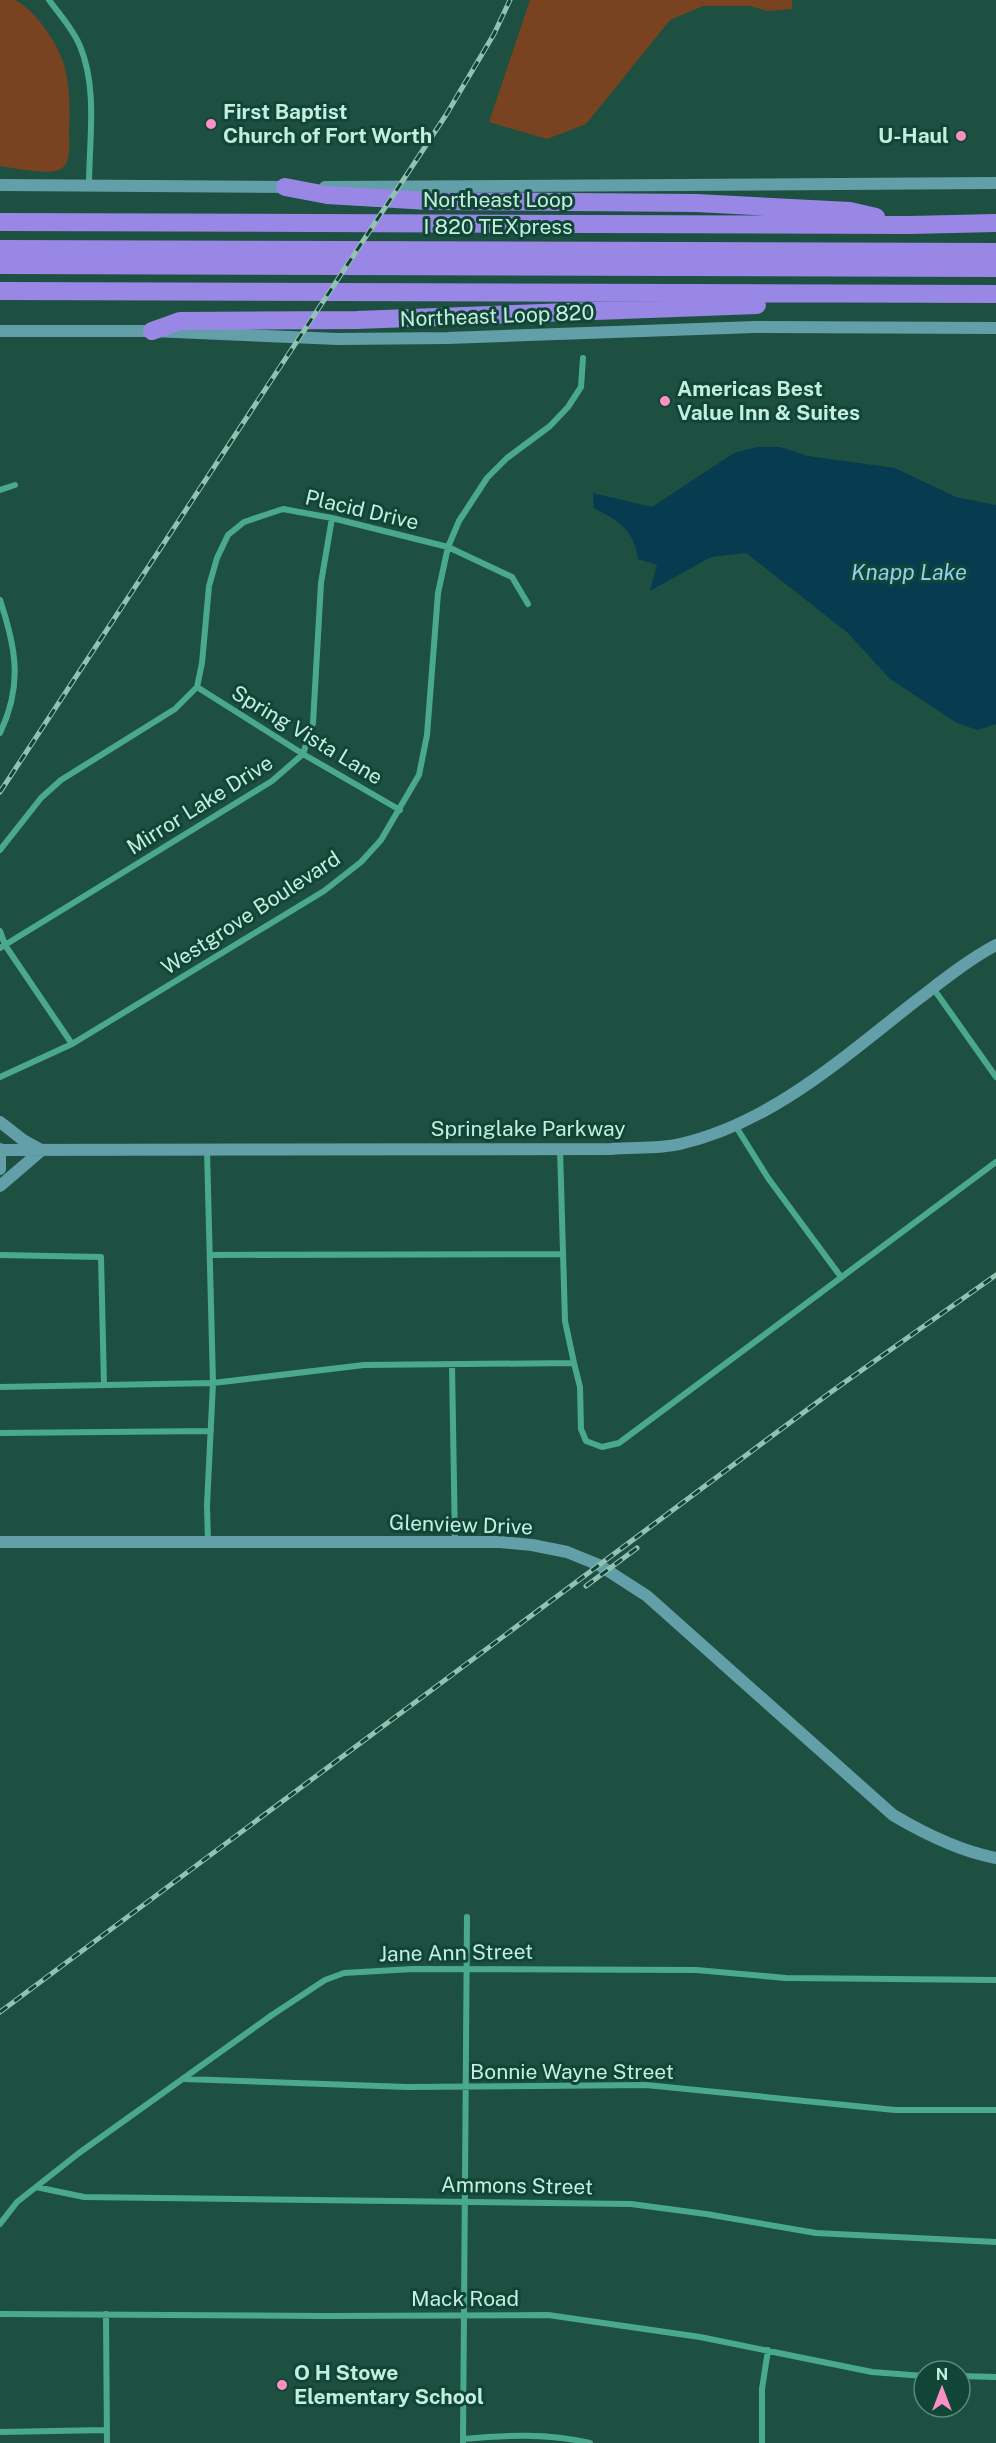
<svg xmlns="http://www.w3.org/2000/svg" width="996" height="2443" font-family="'Public Sans',sans-serif">
  <rect width="100%" height="100%" fill="#1e5042"/>
  <!-- green -->
  <path fill="#794321" d="M0,0C4,0 10,0 14,0C35,8 60,47 65,68C70,90 70,110 69,132C69,143 72,165 59,170C46,175 14,168 0,166Z
    M530,0H792V9L767,11L751,6H703L670,20L586,124L547,139L489,122Z"/>
  <!-- water -->
  <path fill="#063b50" d="M757,447H780L808,456L895,468L956,497L996,505V724L977,730L957,723L890,679L848,633L746,553L711,557L650,591L657,565L638,559C634,529 618,521 594,508L593,493L652,507L734,453Z"/>
  <g fill="none" stroke-linecap="round" stroke-linejoin="round">
    <!-- street -->
    <path stroke="#4aa98d" stroke-width="6" d="M49,0C60,15 73,29 80,46C98,89 89,140 89,186
      M0,490L15,485
      M0,600C16,648 23,685 0,733
      M197,687L303,754L400,810
      M0,850L41,798L61,780L175,709L197,687L202,663L209,586L217,558L228,535L244,522L283,509L332,518L448,547L512,577L528,604
      M0,931L5,945L72,1044
      M0,948L272,781L303,754L313,723L321,583L332,518
      M933,988L996,1077
      M0,1077L72,1044L324,891L361,862L381,840L419,775L427,735L438,593L448,547L459,521L487,478L507,458L550,426L568,407L581,387L583,358
      M735,1125L768,1178L841,1277
      M560,1149L565,1321L574,1363
      M207,1150L213,1383L207,1505L208,1542
      M0,1255L101,1257L104,1385
      M210,1255L562,1254
      M452,1365L455,1542
      M0,1387L213,1383L364,1365L574,1363L580,1387L581,1429L586,1441L602,1447L619,1443L996,1162
      M0,1433L211,1431
      M184,2079L407,2087L646,2085L895,2110H996
      M36,2187L84,2197L631,2204L706,2214L816,2233L996,2242
      M0,2224L17,2202L79,2153L272,2015L325,1980L344,1973L413,1969L696,1970L786,1978L996,1980
      M0,2314L325,2316L548,2315L700,2337L872,2372L924,2376
      M106,2314L107,2443
      M960,2376L996,2377
      M0,2432L107,2430
      M463,2439C506,2435 547,2433 590,2443
      M463,2443L467,1917
      M762,2443V2389L768,2350"/>
    <!-- secondary -->
    <path stroke="#629fa8" stroke-width="12" d="M0,185L293,187
      M325,187L996,183
      M0,331H152L338,339L448,338L755,327L996,328
      M0,1122L23,1140L41,1150
      M0,1149V1169
      M0,1150L611,1149C634,1147 658,1149 680,1144C772,1123 845,1056 917,1000C942,981 968,960 996,945
      M0,1186L42,1150
      M0,1542H500L532,1545L567,1552L599,1565L647,1596L893,1815C925,1834 959,1851 996,1858"/>
    <!-- highway -->
    <path stroke="#9987e6" stroke-width="18" d="M285,187L327,195L429,201L696,203L850,211L876,217
      M0,222L910,225L996,223
      M0,249L996,252
      M0,265L996,268
      M0,291L996,294
      M152,331L180,321L357,320L757,305"/>
    <defs>
      <path id="rail" d="M0,792L446,115L494,34L510,0
        M586,1586L637,1548
        M0,2012L831,1392L996,1275"/>
    </defs>
    <!-- rail casing -->
    <use href="#rail" stroke="#93c1b2" stroke-width="5"/>
    <!-- rail -->
    <use href="#rail" stroke="#114637" stroke-width="3" stroke-dasharray="9" stroke-linecap="butt"/>
  </g>
  <!-- markers -->
  <g fill="#fc8fc3" stroke="#114637" stroke-width="2">
    <circle cx="211" cy="124" r="6"/>
    <circle cx="961" cy="136" r="6"/>
    <circle cx="665" cy="401" r="6"/>
    <circle cx="282" cy="2385" r="6"/>
  </g>
  <g text-anchor="middle" stroke-width="6" stroke-linejoin="round" paint-order="stroke">
    <!-- poi labels -->
    <g font-size="21" font-weight="bold" fill="#c4efe0" stroke="#114637" text-anchor="start">
      <text x="223" y="119">First Baptist<tspan x="223" dy="24">Church of Fort Worth</tspan></text>
      <text x="949" y="143" text-anchor="end">U-Haul</text>
      <text x="677" y="396">Americas Best<tspan x="677" dy="24">Value Inn &amp; Suites</tspan></text>
      <text x="294" y="2380">O H Stowe<tspan x="294" dy="24">Elementary School</tspan></text>
    </g>
    <!-- street labels -->
    <g font-size="21" fill="#c4efe0" stroke="#114637">
      <text x="498" y="207">Northeast Loop</text>
      <text x="498" y="234">I 820 TEXpress</text>
      <text transform="translate(497 316) rotate(-2)" y="7">Northeast Loop 820</text>
      <text transform="translate(362 510) rotate(13)" y="7">Placid Drive</text>
      <text transform="translate(307 735) rotate(31)" y="7">Spring Vista Lane</text>
      <text transform="translate(200 805) rotate(-32)" y="7">Mirror Lake Drive</text>
      <text transform="translate(251 913) rotate(-33)" y="7">Westgrove Boulevard</text>
      <text x="528" y="1136">Springlake Parkway</text>
      <text transform="translate(461 1525) rotate(2)" y="7">Glenview Drive</text>
      <text transform="translate(456 1953) rotate(-1)" y="7">Jane Ann Street</text>
      <text x="572" y="2079">Bonnie Wayne Street</text>
      <text transform="translate(517 2186) rotate(1)" y="7">Ammons Street</text>
      <text x="465" y="2306">Mack Road</text>
    </g>
    <!-- water labels -->
    <g font-size="22" font-style="italic" fill="#8fd0f1" stroke="#114637">
      <text x="909" y="580">Knapp Lake</text>
    </g>
  </g>
  <!-- north arrow -->
  <g transform="translate(942 2389)"><circle r="28" fill="#114637" stroke="#598a7b" stroke-width="1.5"/>
  <path d="M0-4.5L10 22L0 15L-10 22Z" fill="#fc8fc3"/>
  <text y="-9" font-size="16" font-weight="bold" text-anchor="middle" fill="#c4efe0">N</text>
  </g>
</svg>
